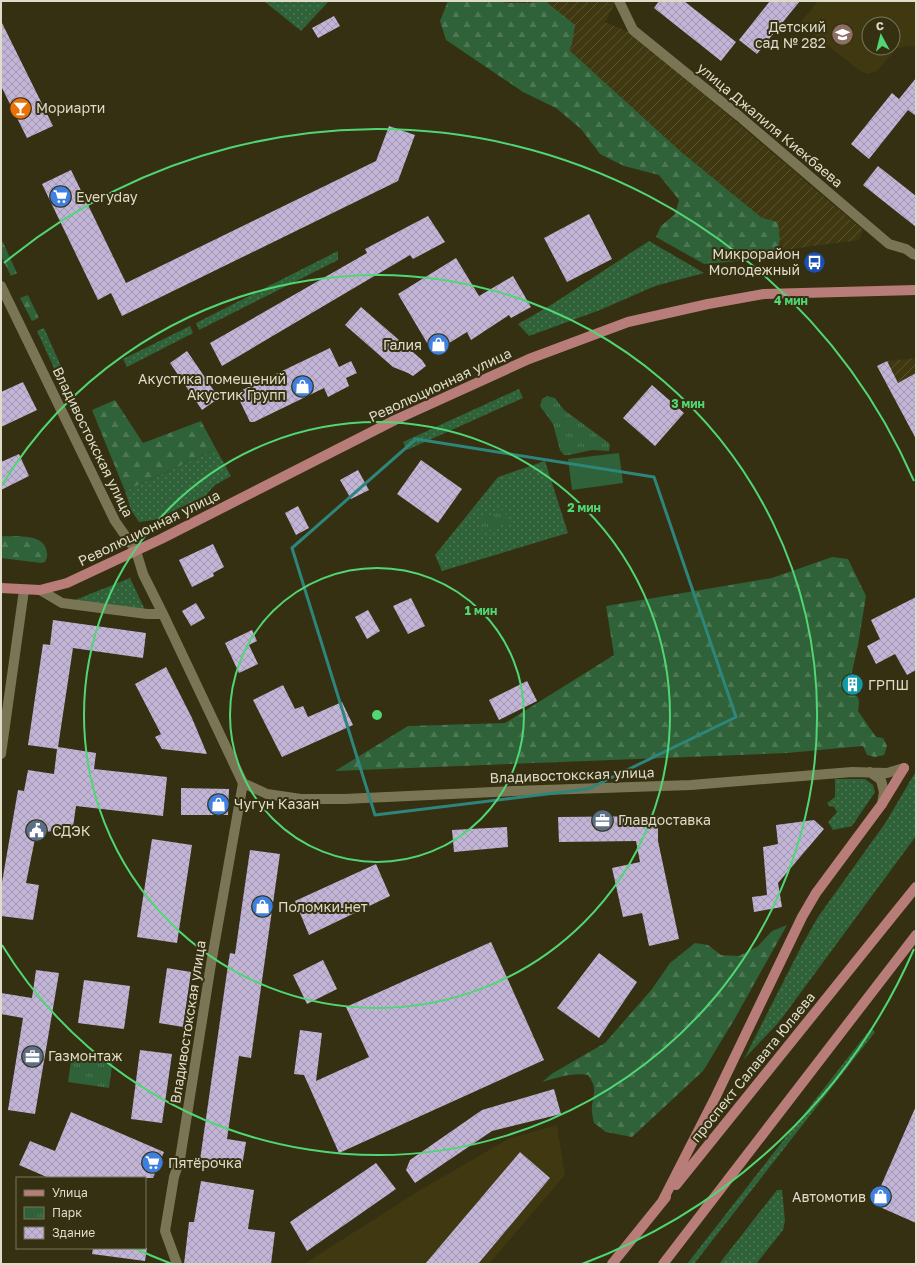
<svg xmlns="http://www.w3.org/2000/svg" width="917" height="1265" font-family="'Golos Text',sans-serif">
  <defs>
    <pattern id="industrial-furrows" width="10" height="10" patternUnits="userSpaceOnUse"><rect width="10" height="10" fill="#3f3810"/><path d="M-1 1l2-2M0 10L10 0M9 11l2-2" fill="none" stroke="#5a5431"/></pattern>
    <pattern id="grass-dots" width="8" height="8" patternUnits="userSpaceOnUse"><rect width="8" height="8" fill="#2f6238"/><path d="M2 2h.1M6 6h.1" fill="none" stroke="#4d7853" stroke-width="1.8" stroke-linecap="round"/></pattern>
    <pattern id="forest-firs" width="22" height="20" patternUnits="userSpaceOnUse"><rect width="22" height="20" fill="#2f6238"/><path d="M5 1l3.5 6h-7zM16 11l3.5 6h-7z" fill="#4d7853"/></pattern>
    <pattern id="park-tufts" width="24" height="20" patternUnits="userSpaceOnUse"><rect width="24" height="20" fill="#2f6238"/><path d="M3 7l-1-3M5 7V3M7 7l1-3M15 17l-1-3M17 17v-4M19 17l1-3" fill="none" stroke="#4d7853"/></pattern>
    <pattern id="building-cross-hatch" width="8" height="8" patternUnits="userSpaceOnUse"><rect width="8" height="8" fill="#c1b4d6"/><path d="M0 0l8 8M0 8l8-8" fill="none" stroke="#a298b0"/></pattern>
  </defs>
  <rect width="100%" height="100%" fill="#353011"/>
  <!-- built -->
  <path fill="#3f3810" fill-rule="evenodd" d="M818,1H916V47L911,46L897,48L877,71L868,74L860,71L800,23ZM869,24H893V48H869Z
    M557,1125L565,1175L489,1264H304L417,1192L508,1139Z"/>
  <!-- industrial -->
  <path fill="url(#industrial-furrows)" d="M477,1H616L605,22L633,34L863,230L859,240L768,252Z
    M916,358V439L877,366L887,361Z"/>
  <!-- grass -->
  <path fill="url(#grass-dots)" d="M264,1H329L301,31Z
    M649,241L704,273L655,286L600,310L529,336L518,324L551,305Z
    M338,251V260L199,330L196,323Z
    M190,326L193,333L127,367L123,359Z
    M44,328L72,391L66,394L37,331Z
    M519,389L523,398L407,450L403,442Z
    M216,449L231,476L215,485L205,496L154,520L139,522L131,510L125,491Z
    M545,461L568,533L442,571L435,555L498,477Z
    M130,578L146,612L75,600Z
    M916,771V836L779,1022L744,1059L802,945L818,917L886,822Z
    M835,779H865L873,785L875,792L852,826L833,830L828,822L837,812L834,807L829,806L827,803L835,797Z
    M871,1028L875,1032L694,1264H687Z
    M777,1190H782L785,1221L783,1230L756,1264H719Z"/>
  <!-- forest -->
  <path fill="url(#forest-firs)" d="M448,1H504L505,3H529L545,1L575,25L572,44L569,50L680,151L762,218L778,222L780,240L778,247L761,259L704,264L656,237L661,226L675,214L679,200L659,175L624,166L600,154L581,129L556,108L523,92L446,40L440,21Z
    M1,238L17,273L11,276L1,256Z
    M28,295L39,318L32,321L20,298Z
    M115,400L143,443L201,421L216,449L125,491L92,410Z
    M1,536C16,537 45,532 47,553C48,556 46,560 45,562L41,563L1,558Z
    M832,557L848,559L866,596L858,645L848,690C860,697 860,698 858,711L876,737L883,738L887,746L884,755L875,757L867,755L863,746L787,753L335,771L408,726L505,723L614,655L606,606L772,578Z
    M787,925L734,1020L703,1071L632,1137L606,1132L594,1123C593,1117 591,1111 592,1106C594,1091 597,1088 588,1075C572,1072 556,1078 542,1082L553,1073L605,1043L652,989L670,963L695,943L708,945L721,955L739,956L758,946L772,931Z"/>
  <!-- park -->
  <path fill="url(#park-tufts)" d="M547,396L555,398L564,410L609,443L610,446L609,451L592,450L569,455H564L560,450L553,424L540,406L542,399Z
    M504,509L509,522L483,533L478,520Z
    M72,1053L113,1058L109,1088L68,1082Z"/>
  <!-- garden -->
  <path fill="#2f6238" d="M619,453L623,483L572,490L568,459Z"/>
  <!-- building -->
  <path fill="url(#building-cross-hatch)" d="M659,1H684L736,42L721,61L654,8Z
    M770,1H800L757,54L739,40Z
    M334,16L340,26L318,38L312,28Z
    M1,21L53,126L27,138L1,86Z
    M916,78V116L908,110L869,159L851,144L892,93L899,99Z
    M389,126L415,135L398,181L122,316L111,293L98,300L42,184L71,170L126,283L376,161Z
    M878,166L916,196V227L863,185Z
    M589,214L612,259L567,282L544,238Z
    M428,216L445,242L413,259L410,255L222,366L210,343L367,253L365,249Z
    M456,258L479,296L513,276L531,307L511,318L509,315L471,340L467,332L433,353L398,294Z
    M361,307L422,360L426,366L413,376L408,373L393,367L345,325Z
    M330,348L339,367L351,361L357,373L346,378L349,386L328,397L324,388L254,422H250L236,393Z
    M187,351L219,398L202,410L170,363Z
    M887,361L898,383L916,373V439L877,366Z
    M23,382L37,410L1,427V392Z
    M652,385L684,413L655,446L623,418Z
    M19,454L29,476L1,490V462Z
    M421,460L462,489L438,523L397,494Z
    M358,470L369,490L351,499L340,480Z
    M298,506L309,528L296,535L285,513Z
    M213,544L224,567L213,573L214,576L192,587L179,560Z
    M916,597V670L907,675L895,654L876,664L867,646L880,639L871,620Z
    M411,598L425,626L408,634L393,606Z
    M196,603L205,618L191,626L182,611Z
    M368,610L380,631L367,639L355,617Z
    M53,620L146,633L143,658L73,648L58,747L96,753L94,769L167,777L163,816L76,806L73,827L36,834L26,883L39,885L33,920L1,916V888L18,790L24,791L28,770L54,774L57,749L28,745L43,644L50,645Z
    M252,630L257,641L249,645L258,664L239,673L225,643Z
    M166,667L192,718L207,754L162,749L155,737L161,734L135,684Z
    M527,681L537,701L499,720L489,700Z
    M283,685L295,709L303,706L308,717L342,702L353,725L282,757L253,700Z
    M181,788L229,789L228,815H181Z
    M658,816V841L679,939L649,946L642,913L623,917L612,868L640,862L636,841L559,842L558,817Z
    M814,820L824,829L778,883L782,907L754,912L752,897L767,895L763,847L778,844L776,825Z
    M507,827L508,847L454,852L452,830Z
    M152,839L192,845L177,943L137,937Z
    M250,850L280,854L251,1058L239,1056L227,1139L246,1142L242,1166L200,1160L228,965L230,953L235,954Z
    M376,864L390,896L309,935L295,901Z
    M491,942L544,1060L339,1153L304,1075L294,1074L300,1030L322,1033L316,1081L369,1057L346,1007Z
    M599,953L637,982L599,1038L557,1008Z
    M323,960L337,989L307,1004L293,975Z
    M167,968L191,972L183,1027L159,1023Z
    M36,970L59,973L35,1114L8,1110L23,1018L1,1014V993L32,998Z
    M84,980L130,986L124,1029L78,1023Z
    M140,1050L172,1054L162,1123L131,1119Z
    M554,1089L561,1114L492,1131L415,1183L406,1170L410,1160L482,1110Z
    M916,1106V1223L873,1204Z
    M71,1112L164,1152L153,1178H49L19,1165L30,1141L55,1151Z
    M520,1152L550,1178L478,1264H425Z
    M376,1163L396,1189L307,1251L290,1222Z
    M201,1181L254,1190L248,1229L275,1232L271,1264H184L189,1222H194Z
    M93,1248H147L145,1261L92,1254Z"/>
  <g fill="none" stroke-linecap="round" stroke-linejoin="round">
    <!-- minor -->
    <path stroke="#7a7554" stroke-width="10" d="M619,1L633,30L739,116L889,244L906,249L913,254L916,255
      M1,286L115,521L136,551L143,574L163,614L243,783L211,964L180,1159L174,1177L165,1231L177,1264
      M40,590L62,603L147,614H163
      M1,754L24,590
      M870,772L881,780L884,792L882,804
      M243,783L267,794L301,799H344L514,791L691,785L852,772L887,773L904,768"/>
    <!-- major -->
    <path stroke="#b97d79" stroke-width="10" d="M1,588L40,590L67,583L161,539L395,420L529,359L628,322L708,304L764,294L916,290
      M676,1185L916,887
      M662,1202L716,1096L802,917L816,893L882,804L904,768
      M612,1264L666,1197
      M663,1264L916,935"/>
  </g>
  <!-- marked area -->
  <path fill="none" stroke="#2e857c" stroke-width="3" stroke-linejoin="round" d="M416,439L654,477L736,717L588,789L375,815L292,548Z"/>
  <!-- distance rings -->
  <g fill="none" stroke="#50d674" stroke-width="2">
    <circle cx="377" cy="715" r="147"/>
    <circle cx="377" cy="715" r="293"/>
    <path d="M2 485A440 440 0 1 1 2 945"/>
    <path d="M914 949A586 586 0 0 1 582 1264M172 1264A586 586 0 0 1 134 1248M4 263A586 586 0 0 1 914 481"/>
  </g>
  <!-- icons -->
  <defs>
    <symbol id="school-disc" viewBox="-11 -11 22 22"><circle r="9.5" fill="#8d6e63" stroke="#353011"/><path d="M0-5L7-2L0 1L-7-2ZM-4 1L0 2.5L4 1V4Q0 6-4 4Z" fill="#fff"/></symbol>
    <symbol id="bar-disc" viewBox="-11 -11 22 22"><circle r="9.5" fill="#e8710a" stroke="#353011"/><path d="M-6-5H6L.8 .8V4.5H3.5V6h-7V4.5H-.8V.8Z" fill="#fff"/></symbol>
    <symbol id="supermarket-disc" viewBox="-11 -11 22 22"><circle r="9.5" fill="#3f7fe0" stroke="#353011"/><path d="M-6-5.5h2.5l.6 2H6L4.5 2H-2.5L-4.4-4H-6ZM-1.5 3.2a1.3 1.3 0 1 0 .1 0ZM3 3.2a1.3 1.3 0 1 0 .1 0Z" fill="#fff"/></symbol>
    <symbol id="bus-disc" viewBox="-11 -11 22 22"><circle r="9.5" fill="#1a4fb4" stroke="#353011"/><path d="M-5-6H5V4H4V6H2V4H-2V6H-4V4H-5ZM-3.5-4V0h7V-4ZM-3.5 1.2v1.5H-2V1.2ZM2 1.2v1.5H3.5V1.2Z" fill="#fff"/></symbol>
    <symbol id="shop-disc" viewBox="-11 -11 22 22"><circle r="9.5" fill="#3f7fe0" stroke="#353011"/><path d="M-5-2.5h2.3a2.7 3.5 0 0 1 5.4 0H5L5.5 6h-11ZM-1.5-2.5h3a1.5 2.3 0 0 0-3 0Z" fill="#fff"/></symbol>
    <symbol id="building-disc" viewBox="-11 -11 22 22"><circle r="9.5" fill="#0f9aa8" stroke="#353011"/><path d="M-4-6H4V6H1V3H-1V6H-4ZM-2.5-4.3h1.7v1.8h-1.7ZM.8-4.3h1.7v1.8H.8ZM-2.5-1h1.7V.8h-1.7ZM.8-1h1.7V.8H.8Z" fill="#fff"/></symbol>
    <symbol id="office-disc" viewBox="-11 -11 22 22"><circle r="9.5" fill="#5c6f8a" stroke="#353011"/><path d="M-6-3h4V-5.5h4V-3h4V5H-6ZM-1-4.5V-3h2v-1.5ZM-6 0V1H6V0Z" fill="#fff"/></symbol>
    <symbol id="civic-disc" viewBox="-11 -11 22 22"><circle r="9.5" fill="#5c6f8a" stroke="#353011"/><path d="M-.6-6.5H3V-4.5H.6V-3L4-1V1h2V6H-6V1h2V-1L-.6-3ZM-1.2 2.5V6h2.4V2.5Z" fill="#fff"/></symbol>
  </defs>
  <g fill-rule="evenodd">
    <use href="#school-disc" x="830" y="22" width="25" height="25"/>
    <use href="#bar-disc" x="8" y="96" width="25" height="25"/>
    <use href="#supermarket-disc" x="48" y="184" width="25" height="25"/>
    <use href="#bus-disc" x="802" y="250" width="25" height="25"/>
    <use href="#shop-disc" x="426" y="332" width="25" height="25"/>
    <use href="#shop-disc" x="290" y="374" width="25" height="25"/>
    <use href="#building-disc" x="840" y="672" width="25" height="25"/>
    <use href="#shop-disc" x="206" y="792" width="25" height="25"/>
    <use href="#office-disc" x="590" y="808" width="25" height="25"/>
    <use href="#civic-disc" x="24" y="818" width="25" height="25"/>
    <use href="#shop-disc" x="250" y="894" width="25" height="25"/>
    <use href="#office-disc" x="20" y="1044" width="25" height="25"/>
    <use href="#supermarket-disc" x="140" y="1150" width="25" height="25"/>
    <use href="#shop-disc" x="868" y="1184" width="25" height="25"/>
  </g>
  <g text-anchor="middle" stroke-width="4" stroke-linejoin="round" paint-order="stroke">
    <!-- poi labels -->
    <g font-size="14" fill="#dfdcca" stroke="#353011" text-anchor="start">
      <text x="826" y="32" text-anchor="end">Детский<tspan x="826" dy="16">сад № 282</tspan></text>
      <text x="36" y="113">Мориарти</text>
      <text x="76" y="202">Everyday</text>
      <text x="800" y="259" text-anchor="end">Микрорайон<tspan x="800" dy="16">Молодежный</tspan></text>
      <text x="422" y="350" text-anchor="end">Галия</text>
      <text x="286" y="384" text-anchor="end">Акустика помещений<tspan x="286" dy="16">Акустик Групп</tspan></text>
      <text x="868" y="690">ГРПШ</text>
      <text x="234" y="809">Чугун Казан</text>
      <text x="618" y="825">Главдоставка</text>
      <text x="52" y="836">СДЭК</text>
      <text x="278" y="912">Поломки.нет</text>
      <text x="48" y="1061">Газмонтаж</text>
      <text x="168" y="1168">Пятёрочка</text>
      <text x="866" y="1202" text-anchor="end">Автомотив</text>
    </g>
    <!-- street labels -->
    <g font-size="14" fill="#dfdcca" stroke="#353011">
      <text transform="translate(770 125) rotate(40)" y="5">улица Джалиля Киекбаева</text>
      <text transform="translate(440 385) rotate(-25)" y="5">Революционная улица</text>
      <text transform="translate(93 442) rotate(64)" y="5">Владивостокская улица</text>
      <text transform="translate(149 528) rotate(-26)" y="5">Революционная улица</text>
      <text transform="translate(572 775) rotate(-2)" y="5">Владивостокская улица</text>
      <text transform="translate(188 1022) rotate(-81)" y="5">Владивостокская улица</text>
      <text transform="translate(753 1067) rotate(-51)" y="5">проспект Салавата Юлаева</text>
    </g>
  </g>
  <circle cx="377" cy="715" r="6" fill="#50d674" stroke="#353011" stroke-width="2"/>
  <g font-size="12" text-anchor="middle" font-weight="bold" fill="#50d674" stroke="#353011" stroke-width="4" stroke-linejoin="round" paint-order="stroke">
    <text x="791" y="305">4 мин</text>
    <text x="688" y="408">3 мин</text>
    <text x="584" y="512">2 мин</text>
    <text x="481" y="615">1 мин</text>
  </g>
  <!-- border -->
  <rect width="917" height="1265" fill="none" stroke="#dfdcca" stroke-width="4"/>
  <!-- legend -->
  <rect x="16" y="1177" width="130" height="72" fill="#353011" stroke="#79755b"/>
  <rect x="24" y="1190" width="20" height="6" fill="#b97d79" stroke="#79755b"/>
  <text x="52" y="1197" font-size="12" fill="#dfdcca">Улица</text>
  <rect x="24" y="1207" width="20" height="12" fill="url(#park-tufts)" stroke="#79755b"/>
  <text x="52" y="1217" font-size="12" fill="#dfdcca">Парк</text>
  <rect x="24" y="1227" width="20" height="12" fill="url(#building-cross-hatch)" stroke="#79755b"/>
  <text x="52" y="1237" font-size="12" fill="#dfdcca">Здание</text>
  <!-- north arrow -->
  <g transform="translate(881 36) rotate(353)"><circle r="19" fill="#353011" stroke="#79755b"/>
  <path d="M0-3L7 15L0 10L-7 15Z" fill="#50d674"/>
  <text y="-6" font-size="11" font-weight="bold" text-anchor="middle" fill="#dfdcca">С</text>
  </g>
</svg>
